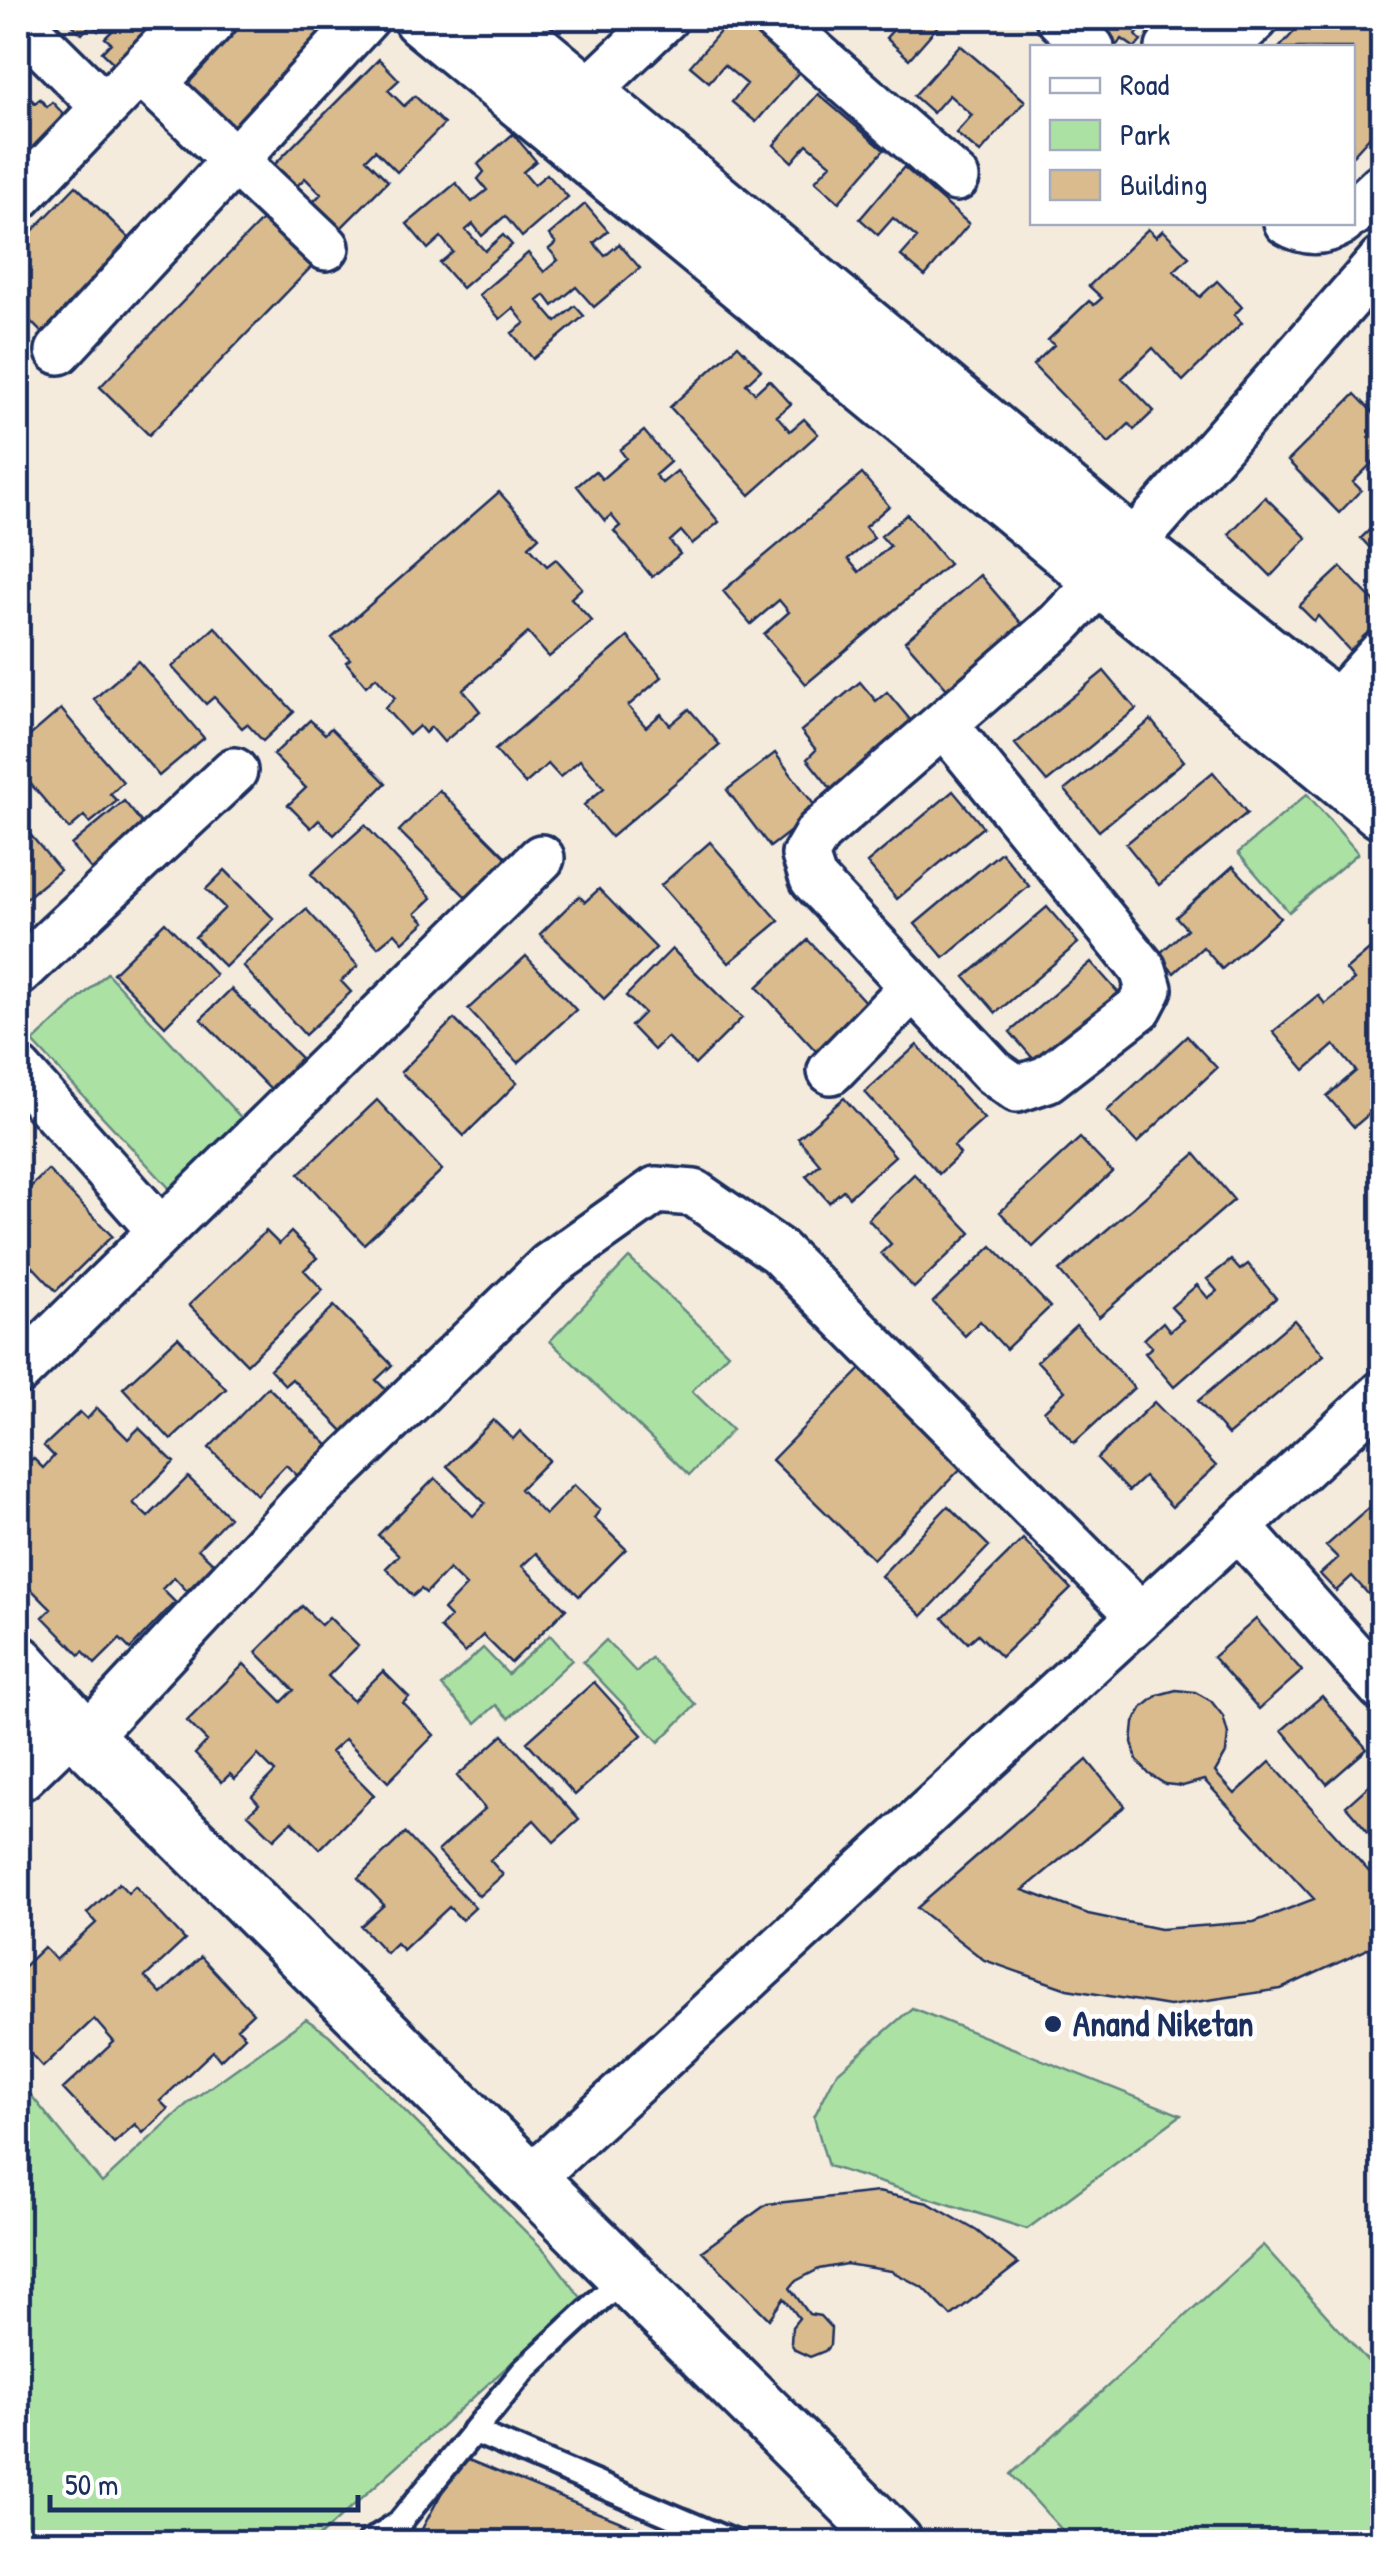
<svg xmlns="http://www.w3.org/2000/svg" width="1400" height="2560" font-family="'Patrick Hand',sans-serif">
  <rect width="100%" height="100%" fill="#f4ebdd"/>
  <filter id="ink" filterUnits="userSpaceOnUse"><feTurbulence type="fractalNoise" baseFrequency=".01" numOctaves="2"/><feDisplacementMap in="SourceGraphic" scale="20" xChannelSelector="R" yChannelSelector="G"/><feConvolveMatrix kernelMatrix="1 2 1 2 8 2 1 2 1" color-interpolation-filters="sRGB"/></filter>
  <g filter="url(#ink)">
    <!-- green -->
    <path fill="#ace1a4" stroke="#648881" stroke-width="2.5" d="M1307,794L1358,853L1289,912L1238,853Z
      M107,973L245,1122L172,1191L33,1042Z
      M629,1258L728,1353L692,1391L732,1430L689,1475L550,1341Z
      M550,1635L572,1660L509,1718L496,1705L476,1723L442,1686L483,1648L508,1674Z
      M606,1640L636,1672L651,1658L696,1705L659,1742L583,1662Z
      M912,2008L1181,2115L1027,2229L828,2166L814,2117L836,2074Z
      M306,2019L329,2035L547,2253L582,2299L313,2542H18V2079L102,2183L188,2103Z
      M1263,2245L1382,2377V2542H1073L1011,2474Z"/>
    <!-- building -->
    <path fill="#dabb8e" stroke="#1b2f5e" stroke-width="2.5" d="M65,18H185L129,78L102,52L111,43L105,38L117,26L109,18L98,31L91,24L82,34Z
      M235,18H328L321,25L329,32L227,135L173,81Z
      M732,18H739L800,71L756,122L732,102L747,84L724,65L709,82L690,66Z
      M898,18H945L909,59L886,38L901,21Z
      M1074,18H1152L1136,35L1141,41L1135,48L1122,39L1114,48H1106Z
      M1307,18H1369L1382,30V123L1352,156V48H1279Z
      M960,45L1025,101L980,153L956,133L972,115L949,95L933,113L914,96Z
      M379,59L399,80L388,90L404,106L415,96L444,124L397,172L375,150L366,159L388,181L339,230L312,203L321,194L305,178L296,187L274,165Z
      M18,66L28,77L23,82L29,88L24,92L35,103L40,99L47,107L52,102L73,124L18,166Z
      M818,94L884,150L839,202L815,181L831,164L807,144L792,162L774,145Z
      M513,134L536,161L523,172L534,185L547,174L568,197L522,237L505,216L482,236L473,224L466,230L485,251L503,235L512,245L462,288L440,263L453,252L441,237L428,249L407,224L456,183L472,202L487,190L478,179L484,172L478,164Z
      M904,167L969,224L925,276L901,256L917,238L893,218L878,235L860,219Z
      M76,186L132,241L42,333L18,309V246Z
      M585,204L608,231L594,243L605,256L619,244L640,268L594,307L576,287L553,306L545,295L538,301L556,322L575,306L584,316L533,359L512,333L525,323L513,308L500,319L479,295L528,253L544,272L558,260L549,249L556,243L549,235Z
      M266,216L315,263L149,435L100,387Z
      M1148,229L1156,237L1163,230L1189,257L1174,271L1200,297L1217,281L1242,307L1234,315L1242,323L1183,381L1153,348L1122,378L1154,411L1134,430L1129,424L1109,443L1033,365L1054,345L1048,340L1089,301L1094,305L1102,298L1089,286Z
      M738,345L761,370L746,384L755,393L769,380L791,404L777,416L790,431L804,419L818,434L750,495L670,407Z
      M1355,394L1382,422V466L1376,459L1353,482L1361,490L1339,513L1288,461Z
      M644,431L670,462L655,475L662,483L677,471L719,522L692,544L681,531L670,541L680,554L652,577L614,531L620,526L611,515L605,521L577,486L595,471L602,479L626,458L620,450Z
      M862,474L889,506L865,527L874,538L848,559L859,572L890,546L881,536L907,514L949,564L806,684L764,634L789,612L779,600L751,624L723,591Z
      M499,492L539,537L529,546L547,566L556,559L582,588L571,598L592,621L549,657L528,633L463,690L480,711L444,742L431,727L425,733L419,726L409,735L385,708L395,698L376,677L366,686L346,662L350,659L332,638Z
      M1265,497L1307,538L1271,576L1229,534Z
      M1382,518V561L1361,538Z
      M1341,567L1382,610V620L1350,651L1318,616L1314,621L1299,606Z
      M980,575L1022,624L947,689L905,641Z
      M215,627L294,712L263,741L247,724L242,728L214,697L206,704L172,667Z
      M628,637L662,677L628,706L646,727L661,714L670,725L689,709L720,745L611,837L584,805L604,788L580,760L560,777L548,764L525,784L495,750Z
      M138,661L204,738L159,776L94,699Z
      M1104,671L1136,709L1047,782L1015,744Z
      M860,682L876,701L887,692L917,728L836,795L807,759L816,750L801,731Z
      M61,709L123,782L110,794L117,801L90,823L84,816L69,829L18,769V746Z
      M310,720L325,734L331,728L386,783L334,835L319,820L311,828L288,805L306,788L273,755Z
      M1151,720L1184,761L1099,831L1065,790Z
      M775,753L818,810L770,847L727,790Z
      M1213,772L1247,813L1159,885L1126,844Z
      M439,790L514,865L474,905L399,831Z
      M953,791L983,827L897,899L867,863Z
      M124,801L150,833L97,876L71,845Z
      M18,820L60,870L18,905Z
      M365,825L432,898L416,913L425,922L403,942L395,933L378,947L311,874Z
      M710,842L779,921L729,963L661,885Z
      M1001,852L1029,886L944,958L915,924Z
      M1233,866L1280,918L1222,969L1203,947L1174,973L1158,955L1187,929L1176,917Z
      M225,870L274,919L225,967L195,937L225,908L206,889Z
      M599,889L656,948L604,999L540,934L579,896L585,902Z
      M1047,907L1078,943L996,1013L965,977Z
      M306,909L358,966L341,981L351,992L305,1035L243,966Z
      M165,922L216,975L165,1026L113,973Z
      M1382,939V1103L1354,1127L1327,1096L1356,1071L1334,1045L1305,1070L1273,1032L1318,995L1325,1004L1354,980L1346,970Z
      M808,940L879,1017L828,1064L757,987Z
      M672,949L742,1018L695,1065L667,1037L654,1050L631,1026L644,1013L626,996Z
      M526,956L576,1010L518,1063L468,1009Z
      M1091,962L1123,998L1042,1069L1010,1032Z
      M231,989L301,1058L270,1089L201,1019Z
      M454,1019L517,1083L464,1136L401,1072Z
      M1187,1036L1217,1068L1137,1143L1107,1111Z
      M917,1045L984,1119L954,1146L960,1154L939,1174L865,1092Z
      M844,1098L895,1156L849,1197L843,1190L829,1202L806,1176L820,1164L798,1138Z
      M377,1100L442,1170L364,1244L299,1174Z
      M1080,1138L1112,1172L1033,1247L1000,1212Z
      M1195,1154L1234,1200L1099,1317L1059,1271Z
      M48,1170L112,1236L56,1291L18,1251V1199Z
      M914,1174L971,1233L914,1288L881,1253L891,1244L868,1219Z
      M266,1231L279,1244L291,1232L317,1258L304,1270L323,1290L247,1364L189,1305Z
      M992,1246L1050,1307L1006,1349L980,1321L965,1336L933,1302Z
      M1231,1260L1240,1270L1248,1264L1276,1298L1174,1387L1145,1353L1152,1347L1144,1339L1163,1322L1170,1331L1183,1320L1171,1307L1197,1285L1208,1298L1217,1291L1207,1279Z
      M18,1291L28,1302L18,1312Z
      M334,1306L392,1365L376,1380L390,1394L347,1435L292,1379L285,1385L270,1369Z
      M1294,1320L1324,1355L1228,1435L1198,1401Z
      M1076,1325L1134,1388L1074,1443L1044,1411L1065,1391L1037,1361Z
      M178,1337L226,1389L171,1440L123,1388Z
      M868,1362L968,1461L873,1559L772,1460Z
      M268,1387L331,1448L301,1479L286,1465L257,1495L209,1448Z
      M1154,1402L1216,1466L1172,1507L1144,1477L1129,1491L1097,1458Z
      M97,1408L128,1439L139,1428L174,1462L133,1503L148,1517L188,1477L229,1517L198,1549L214,1564L187,1591L174,1577L162,1589L175,1602L130,1649L120,1639L95,1664L83,1651L80,1655L43,1617L51,1609L18,1576V1474L33,1458L43,1468L54,1456L44,1446L80,1412L87,1419Z
      M493,1420L513,1439L520,1431L549,1460L520,1489L545,1515L574,1485L600,1510L594,1518L626,1549L579,1596L536,1553L522,1566L566,1609L511,1663L483,1635L465,1653L440,1628L450,1617L443,1610L466,1586L449,1569L426,1593L421,1589L413,1596L386,1568L399,1555L378,1535L435,1478L473,1516L485,1503L447,1466Z
      M948,1506L989,1546L922,1616L881,1576Z
      M1369,1508L1382,1523V1583L1369,1595L1352,1576L1336,1591L1320,1574L1338,1558L1326,1546Z
      M1023,1539L1071,1589L1001,1657L978,1634L968,1643L943,1618Z
      M302,1606L321,1625L329,1617L358,1646L328,1676L353,1701L383,1671L409,1697L403,1703L434,1735L388,1782L345,1739L331,1752L374,1795L320,1849L292,1821L274,1839L248,1814L259,1804L252,1796L275,1772L258,1755L235,1779L230,1774L222,1782L195,1754L207,1741L187,1721L244,1664L282,1702L294,1690L256,1652Z
      M1256,1619L1302,1671L1259,1709L1213,1657Z
      M594,1682L642,1735L575,1795L527,1742Z
      M1176,1690L1195,1692L1211,1701L1223,1716L1228,1734L1226,1753L1215,1772L1235,1794L1270,1762L1382,1886V1938L1364,1951L1281,1989L1169,2006L1067,1989L984,1960L917,1908L1087,1760L1125,1806L1023,1890L1088,1914L1160,1929L1254,1922L1314,1899L1204,1780L1183,1786L1165,1784L1149,1774L1137,1760L1132,1742L1134,1723L1143,1707L1158,1695Z
      M1322,1696L1367,1749L1327,1784L1282,1730Z
      M503,1735L579,1820L554,1842L534,1820L490,1860L503,1875L479,1896L438,1851L485,1809L457,1776Z
      M1382,1774V1848L1346,1806Z
      M405,1833L475,1908L462,1920L449,1907L403,1950L396,1943L386,1953L361,1926L384,1905L358,1878Z
      M119,1883L128,1893L135,1886L185,1940L145,1977L161,1994L201,1957L253,2013L237,2028L245,2036L220,2060L213,2051L160,2101L168,2109L143,2133L135,2124L114,2143L63,2089L114,2042L94,2019L43,2067L18,2040V1972L44,1947L56,1960L96,1923L87,1913Z
      M878,2192L928,2203L977,2231L1018,2264L951,2316L924,2288L891,2271L846,2264L819,2269L796,2281L790,2288L809,2314L820,2316L831,2328L830,2345L825,2351L810,2357L795,2350L791,2343L792,2327L799,2318L784,2298L769,2319L702,2251L767,2204Z
      M461,2457L670,2542H415Z"/>
    <g fill="none" stroke-linecap="round" stroke-linejoin="round">
      <defs>
        <path id="lane" d="M473,2431L733,2542
          M369,2542L399,2523L524,2370L625,2276"/>
        <path id="street" d="M215,18L154,84L326,247
          M774,18L956,178
          M1059,18L1091,48
          M20,23L105,107L163,47
          M1169,48L1203,18
          M1223,48L1256,18
          M586,93L665,18
          M18,198L105,107
          M1352,214L1382,186
          M1287,222C1307,234 1323,233 1342,222
          M59,351L366,18
          M945,725L1143,969L1149,989L1139,1008L1047,1079L1017,1089L993,1072L813,879L805,855L818,833L1058,625L1102,579L1382,260
          M1310,733L1382,653
          M18,973L234,771
          M18,1070L160,1230
          M831,1071L913,987
          M18,1372L541,858
          M1238,1527L1382,1688
          M85,1738L303,1504L549,1266L656,1190L694,1193L778,1251L1141,1616
          M529,2180L1382,1394"/>
        <path id="secondary" d="M421,18L1382,811
          M495,18L1131,546L1382,745
          M18,1663L85,1738
          M18,1773L70,1723L894,2542"/>
      </defs>
      <!-- lane casing -->
      <use href="#lane" stroke="#1b2f5e" stroke-width="30"/>
      <!-- street casing -->
      <use href="#street" stroke="#1b2f5e" stroke-width="52"/>
      <!-- secondary casing -->
      <use href="#secondary" stroke="#1b2f5e" stroke-width="62"/>
      <!-- lane -->
      <use href="#lane" stroke="#fff" stroke-width="22"/>
      <!-- street -->
      <use href="#street" stroke="#fff" stroke-width="45"/>
      <!-- secondary -->
      <use href="#secondary" stroke="#fff" stroke-width="55"/>
    </g>
  </g>
  <!-- markers -->
  <circle fill="#1b2f5e" stroke="#fff" stroke-width="4" cx="1053" cy="2024" r="10"/>
  <g text-anchor="middle" stroke-width="9" stroke-linejoin="round" paint-order="stroke">
    <!-- poi labels -->
    <g font-size="35" font-weight="bold" fill="#1b2f5e" stroke="#fff" text-anchor="start">
      <text x="1073" y="2036">Anand Niketan</text>
    </g>
  </g>
  <!-- margin -->
  <rect width="1400" height="2560" fill="none" stroke="#fff" stroke-width="60"/>
  <rect x="30" y="30" width="1340" height="2500" fill="none" stroke="#1b2f5e" stroke-width="4" filter="url(#ink)"/>
  <!-- legend -->
  <rect x="1030" y="45" width="325" height="180" fill="#ffffff" stroke="#a4acbf" stroke-width="2.5"/>
  <rect x="1050" y="78" width="50" height="15" fill="#ffffff" stroke="#a4acbf" stroke-width="2.5"/>
  <text x="1120" y="95" font-size="30" fill="#1b2f5e">Road</text>
  <rect x="1050" y="120" width="50" height="30" fill="#ace1a4" stroke="#a4acbf" stroke-width="2.5"/>
  <text x="1120" y="145" font-size="30" fill="#1b2f5e">Park</text>
  <rect x="1050" y="170" width="50" height="30" fill="#dabb8e" stroke="#a4acbf" stroke-width="2.5"/>
  <text x="1120" y="195" font-size="30" fill="#1b2f5e">Building</text>
  <!-- scale -->
  <path d="M50 2495v15h308v-15" fill="none" stroke="#1b2f5e" stroke-width="5"/>
  <text x="65" y="2495" font-size="30" fill="#1b2f5e" stroke="#ffffff" stroke-width="8" paint-order="stroke">50 m</text>
</svg>
